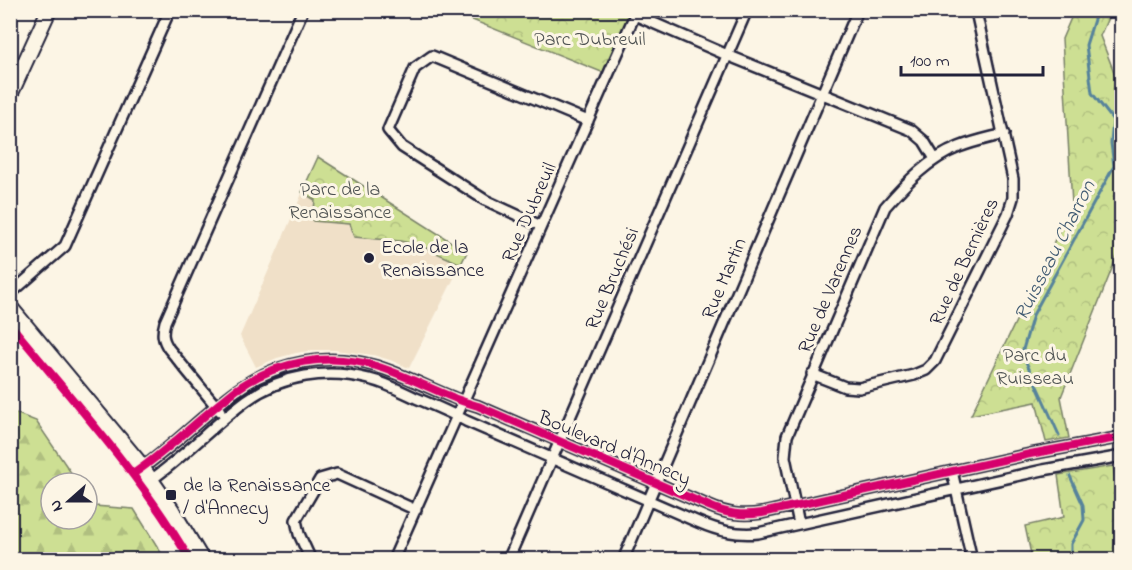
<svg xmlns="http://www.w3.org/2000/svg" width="1132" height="570" font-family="'Indie Flower',sans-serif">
  <defs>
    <pattern id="forest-firs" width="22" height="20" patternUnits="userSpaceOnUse" patternTransform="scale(1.5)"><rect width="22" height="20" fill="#cddf93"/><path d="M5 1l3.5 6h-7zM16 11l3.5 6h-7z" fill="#b0bf80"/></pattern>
    <pattern id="park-crowns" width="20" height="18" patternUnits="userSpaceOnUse" patternTransform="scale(1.5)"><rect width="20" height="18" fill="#cddf93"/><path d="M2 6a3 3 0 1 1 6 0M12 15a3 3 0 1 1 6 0" fill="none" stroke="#b0bf80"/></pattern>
  </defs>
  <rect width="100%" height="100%" fill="#fcf5e5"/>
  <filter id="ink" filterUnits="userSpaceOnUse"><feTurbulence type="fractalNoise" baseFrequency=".0167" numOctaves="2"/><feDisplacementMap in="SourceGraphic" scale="12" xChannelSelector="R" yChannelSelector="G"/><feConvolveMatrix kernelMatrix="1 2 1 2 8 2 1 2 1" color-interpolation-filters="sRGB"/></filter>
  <g filter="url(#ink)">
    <!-- built -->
    <path fill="#f0e0c8" d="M318,157L467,252L409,368L390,360L373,355L335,350H315L296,353L277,358L256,367L240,336Z"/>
    <!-- forest -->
    <path fill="url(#forest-firs)" stroke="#788067" stroke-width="1.5" d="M10,411L36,421L78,483H51V519H87V495L94,506L134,509L165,559H11Z"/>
    <!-- park -->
    <path fill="url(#park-crowns)" stroke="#788067" stroke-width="1.5" d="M450,11H631L604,73Z
      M1074,11H1111L1100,36L1121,90V246L1061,397L1069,438L1046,442L1036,402L971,415L1072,204L1062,39Z
      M318,157L467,252L461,264L419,245L400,241L354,237L349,224L313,221L315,200L302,192Z
      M1113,466L1119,504H1121V559H1032L1025,526L1064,517L1058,475Z"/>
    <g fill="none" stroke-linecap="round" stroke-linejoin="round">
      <!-- stream -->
      <path stroke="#57839b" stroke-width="3" d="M1059,435L1022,353L1033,315L1114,166L1111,143L1113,120L1092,93L1086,45L1097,10
        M1070,476L1083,505L1084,520L1071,544V560"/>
      <defs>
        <path id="street" d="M635,15L727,55L911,130L924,141L935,159
          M541,226L485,200L402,147L388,130L415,68L432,56L588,121
          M10,294L65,246L170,10
          M812,374L845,387L859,388L914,375L926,370L935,361L1008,214L1013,198V179L977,16L978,10
          M220,411L169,349C162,339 162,333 165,322L303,10
          M142,468C176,444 204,414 237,390C277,361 329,352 376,366C402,374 427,387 452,397C460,401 469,403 478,406L709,506C727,514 742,516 762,513L1030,454L1122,437
          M952,471L972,560
          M151,480C185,456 213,425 247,400C282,375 327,368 369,379C386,383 401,391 416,398C433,405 450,412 466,421L698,522C719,531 736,535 758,533L1043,470L1122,456
          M799,524L785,457L787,436L885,207C906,183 928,159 959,147C974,141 989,138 1004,134
          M311,560L299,534L296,520L320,479L337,474L416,510
          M393,560L637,10
          M508,560L747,10
          M623,560L858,10"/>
        <path id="secondary" d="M10,95L49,10
          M10,307L137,460L172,510L202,560"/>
      </defs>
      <!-- street casing -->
      <use href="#street" stroke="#22223b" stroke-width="14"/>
      <!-- secondary casing -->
      <use href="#secondary" stroke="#22223b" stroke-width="18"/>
      <!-- street -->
      <use href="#street" stroke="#fcf5e5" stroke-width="9"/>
      <!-- secondary -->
      <use href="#secondary" stroke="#fcf5e5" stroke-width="14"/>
      <defs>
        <path id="cycleway" d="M10,324C73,401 140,474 190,560
          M133,474C170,449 201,417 236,390C276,361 328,352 376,366C402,374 427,387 452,397C460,401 469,403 478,406L709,506C727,514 742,516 762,513L1030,454L1122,437"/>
      </defs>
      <!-- cycleway casing -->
      <use href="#cycleway" stroke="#fcf5e5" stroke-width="11"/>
      <!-- cycleway -->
      <use href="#cycleway" stroke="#d6006c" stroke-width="8"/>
    </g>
  </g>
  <!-- markers -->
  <g fill="#22223b" stroke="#fcf5e5" stroke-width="2">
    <circle cx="369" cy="258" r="6"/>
    <rect x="165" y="489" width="12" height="12" rx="3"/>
  </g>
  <g text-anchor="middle" stroke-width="6" stroke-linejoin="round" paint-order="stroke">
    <!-- park labels -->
    <g font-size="20" fill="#4d5151" stroke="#fcf5e5">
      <text x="590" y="45">Parc Dubreuil</text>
      <text x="340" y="195">Parc de la<tspan x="340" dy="23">Renaissance</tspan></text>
      <text x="1035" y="361">Parc du<tspan x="1035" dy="23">Ruisseau</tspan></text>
    </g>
    <!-- street labels -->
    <g font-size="20" fill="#22223b" stroke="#fcf5e5">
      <text transform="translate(528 212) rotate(-66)" y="7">Rue Dubreuil</text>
      <text transform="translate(963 261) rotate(-65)" y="7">Rue de Bernières</text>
      <text transform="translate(611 278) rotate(-67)" y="7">Rue Bruchési</text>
      <text transform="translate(723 278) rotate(-67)" y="7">Rue Martin</text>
      <text transform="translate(829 289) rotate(-67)" y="7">Rue de Varennes</text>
      <text transform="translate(615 447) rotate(23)" y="7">Boulevard d'Annecy</text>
    </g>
    <!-- poi labels -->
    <g font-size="20" fill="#22223b" stroke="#fcf5e5" text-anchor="start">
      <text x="381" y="253">Ecole de la<tspan x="381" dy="23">Renaissance</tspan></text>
      <text x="183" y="491">de la Renaissance<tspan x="183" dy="23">/ d'Annecy</tspan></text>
    </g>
    <!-- water labels -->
    <g font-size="21" font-style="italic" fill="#415b73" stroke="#fcf5e5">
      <text transform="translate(1054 250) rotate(-63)" y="7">Ruisseau Charron</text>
    </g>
  </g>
  <!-- margin -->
  <rect width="1132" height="570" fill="none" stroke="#fcf5e5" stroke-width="36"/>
  <rect x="18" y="18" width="1096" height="534" fill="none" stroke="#22223b" stroke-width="2" filter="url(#ink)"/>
  <!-- north arrow -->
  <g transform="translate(69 501) rotate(249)"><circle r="28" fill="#fcf5e5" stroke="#a5a1a1" stroke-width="1.5"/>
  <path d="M0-4.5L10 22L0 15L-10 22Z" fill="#22223b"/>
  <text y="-9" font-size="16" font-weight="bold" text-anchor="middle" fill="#22223b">N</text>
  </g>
  <!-- scale -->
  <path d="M901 66v9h142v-9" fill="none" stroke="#22223b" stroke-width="3"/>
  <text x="910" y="66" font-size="18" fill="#22223b" stroke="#fcf5e5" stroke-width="4.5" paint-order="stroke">100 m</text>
</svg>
